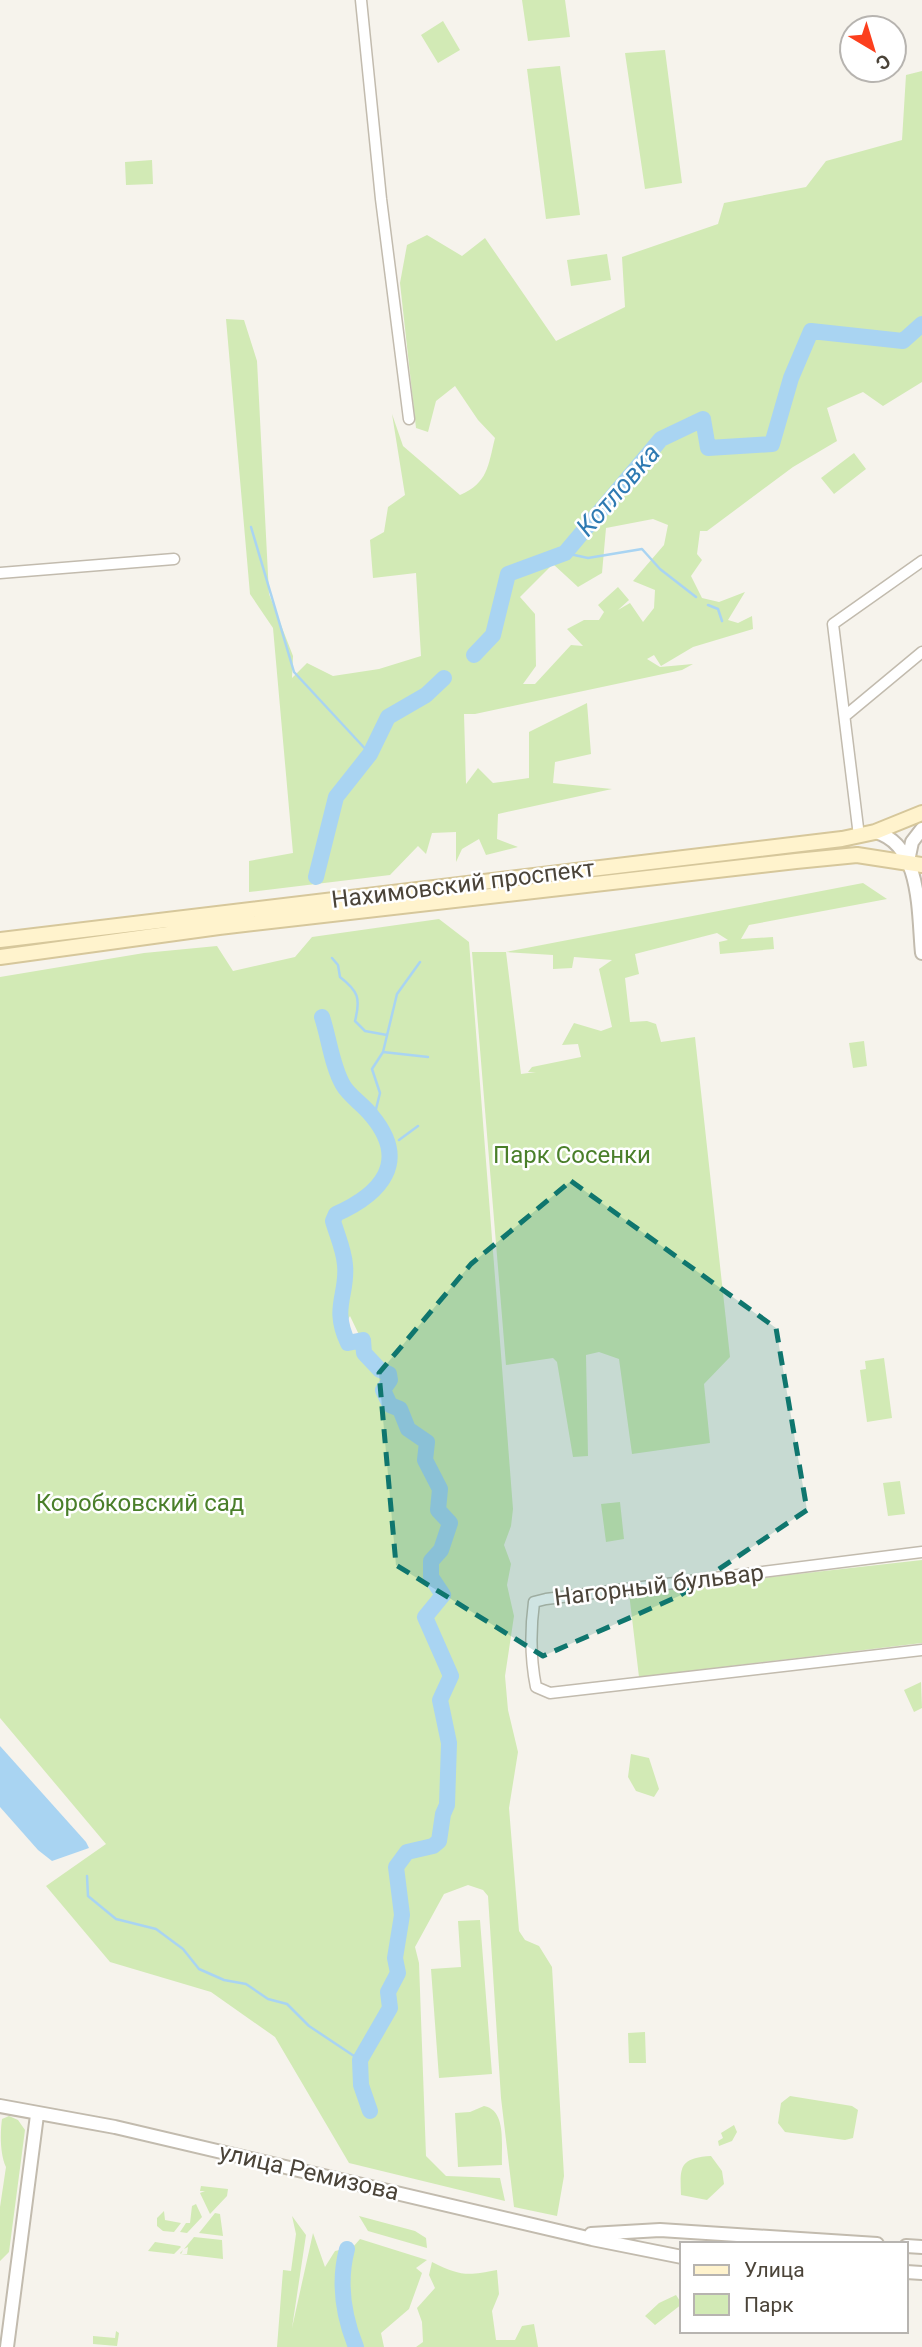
<svg xmlns="http://www.w3.org/2000/svg" width="922" height="2347" font-family="Roboto,sans-serif">
  <rect width="100%" height="100%" fill="#f6f3ec"/>
  <!-- green -->
  <path fill="#d2eab5" fill-rule="evenodd" d="M522,0H565L570,37L528,41Z
    M443,21L460,50L438,63L421,35Z
    M665,50L682,183L645,189L625,53Z
    M560,66L580,215L546,219L527,69Z
    M922,71V382L883,406L863,392L827,408L837,441L793,467L707,531H700L697,554L702,560L691,576L702,598L719,602L745,592L728,620L738,623L752,616L753,629L693,647L661,666L654,655L647,659L660,667L693,664L682,670L475,714H464L466,784L478,768L493,783L529,778V732L587,703L591,754L555,762L553,783L612,789L498,814L497,839L518,847L486,855L479,839L462,849L456,862V832L432,833L426,854L418,846L390,875L249,892V861L293,853L273,628L250,594L226,319L244,320L257,361L269,594L293,656L292,678L307,663L333,676L379,669L421,656L416,573L373,578L370,540L384,532L388,507L405,495L392,414L403,446L460,495C488,483 488,466 495,438L478,420L455,386L436,401L428,432L416,428L400,283L407,245L427,235L462,256L485,238L556,341L625,307L622,257L718,224L724,203L806,187L826,161L902,140L906,75ZM653,519L668,525L664,545L633,581L655,590L654,608L643,622L630,603L618,610L629,600L618,587L598,605L604,612L599,620H584L567,629L583,646L571,645L535,684H523L536,666L535,614L520,597L553,564L578,587L602,573L606,528Z
    M152,160L153,184L126,185L125,162Z
    M607,254L611,280L571,286L567,260Z
    M854,453L866,469L834,494L821,478Z
    M863,883L887,899L749,925L741,939L773,937L774,949L720,954L719,942L728,940L717,933L635,954L639,974L625,978L630,1022L647,1021L656,1024L661,1042L695,1037L730,1357L704,1384L710,1443L632,1454L619,1359L599,1352L586,1355L588,1456L573,1457L557,1362L553,1358L506,1365L472,952H506ZM506,952L553,955V969L572,968L574,957L612,960L599,969L612,1027L601,1031L574,1023L562,1045L578,1044L581,1057L532,1067L528,1072H536L521,1074Z
    M439,919L469,942L513,1509L511,1526L504,1545L511,1564L507,1585L514,1616L505,1676L508,1710L518,1752L509,1808L519,1931L525,1940L539,1946L552,1967L564,2176L557,2216L514,2207L501,2098L488,1896L483,1890L468,1885L444,1894L415,1947L419,1963L426,2156L446,2176L500,2178L505,2201L349,2163L275,2037L211,1992L110,1962L46,1886L106,1844L0,1718V977L144,953L217,946L233,971L295,957L312,937ZM350,1316L362,1341L347,1344L341,1331Z
    M864,1041L867,1066L853,1068L849,1043Z
    M884,1358L892,1418L867,1422L860,1370L866,1369L865,1361Z
    M900,1481L905,1514L888,1516L883,1483Z
    M620,1502L624,1539L606,1542L601,1504Z
    M922,1560V1643L639,1677L629,1593Z
    M921,1682L922,1708L914,1712L904,1690Z
    M631,1754L649,1758L659,1789L654,1797L636,1791L628,1777Z
    M480,1920L492,2074L439,2078L431,1969L461,1967L458,1921Z
    M645,2032L646,2063H629L628,2033Z
    M790,2096L852,2106L858,2110L853,2138L845,2140L785,2132L778,2123L781,2103Z
    M484,2106C507,2110 501,2146 502,2165L458,2167L455,2113L470,2112Z
    M9,2116L18,2120L25,2130L9,2252L0,2261V2207L6,2167C0,2154 0,2134 2,2119Z
    M734,2125L737,2132L732,2141L719,2146L718,2141L723,2138L721,2133Z
    M711,2156L722,2171L724,2184L707,2200L681,2195C680,2167 679,2158 711,2156Z
    M201,2186L228,2189L227,2196L210,2214L200,2193L205,2191H200Z
    M196,2204L202,2217L187,2233L180,2232L186,2223H190L192,2206Z
    M164,2211L165,2220L181,2223L174,2232L163,2231L157,2226V2218Z
    M215,2213L220,2214L223,2236L199,2233Z
    M292,2216L306,2235L292,2328L313,2233L325,2267L335,2251L353,2247L360,2239L427,2260L416,2268L422,2273L409,2309L381,2333L384,2347H277L283,2270L291,2271L296,2234Z
    M359,2216L415,2231L426,2238L427,2248L368,2231Z
    M194,2237L222,2240L223,2259L181,2254L180,2253L183,2250L181,2254H187L188,2247L184,2249Z
    M155,2242L180,2246L181,2247L174,2254L148,2251Z
    M432,2262C460,2276 467,2276 497,2270L499,2294L492,2311L496,2340H515L522,2326L534,2324L538,2347H416L423,2342L422,2322L417,2308L435,2288L429,2275Z
    M676,2295L682,2304L655,2325L645,2316L659,2303Z
    M116,2331L119,2333L117,2346L93,2344V2336L115,2338Z"/>
  <!-- water -->
  <path fill="#a9d4f2" d="M0,1746L86,1842L89,1848L52,1861L38,1850L0,1807Z"/>
  <g fill="none" stroke-linecap="round" stroke-linejoin="round">
    <!-- stream -->
    <path stroke="#a9d4f2" stroke-width="2.5" d="M251,527L294,672L370,754
      M565,553L588,558L642,549L660,569L696,597
      M708,605L718,609L722,621
      M332,958L338,965L340,977C358,991 361,998 355,1021L365,1031L387,1035
      M383,1052L428,1057
      M374,1117L380,1093L372,1069L383,1052L397,994L420,962
      M399,1140L418,1126
      M391,1147L394,1145
      M87,1876L88,1896L116,1919L156,1929L183,1949L199,1969L224,1980L246,1984L268,1999L287,2004L309,2026L360,2060"/>
    <!-- river -->
    <path stroke="#a9d4f2" stroke-width="16" d="M474,655L493,635L508,574L565,553L661,439L703,419L708,448L772,444L791,378L811,331L903,341L922,324
      M316,877L336,797L370,754L388,717L426,695L444,678
      M322,1017C329,1038 332,1066 343,1085C349,1096 364,1105 372,1116C410,1162 381,1194 336,1214L333,1221C337,1235 344,1250 345,1265C348,1295 331,1307 348,1343L363,1340L364,1353L380,1370L389,1374L390,1380L383,1390L390,1405L400,1409L408,1429L427,1442L425,1460L440,1489L438,1510L450,1523L441,1550L431,1561V1577L443,1595L425,1617L451,1676L440,1700L449,1743L447,1805L443,1814L439,1841L433,1846L407,1852L396,1867L402,1915L395,1958L398,1973L388,1992L390,2008L360,2060L361,2085L370,2111
      M347,2249C338,2283 343,2315 356,2347"/>
    <defs>
      <path id="minor" d="M361,0L381,199L409,419
        M0,573L174,559
        M845,716L922,652
        M859,836L833,624L922,561
        M922,1552L546,1599L534,1602C530,1632 530,1657 536,1687L550,1693L922,1650"/>
      <path id="tertiary" d="M875,832C922,844 918,914 922,953
        M908,861L912,842L922,829
        M0,2106L115,2127L592,2239L682,2257
        M591,2234L660,2230L877,2244
        M906,2246L922,2247
        M906,2272L922,2273
        M7,2347L37,2115"/>
      <path id="secondary" d="M0,940L842,839L875,832L922,813
        M0,957L219,927L796,861L857,855L922,865"/>
    </defs>
    <!-- minor casing -->
    <use href="#minor" stroke="#c2bbae" stroke-width="13"/>
    <!-- tertiary casing -->
    <use href="#tertiary" stroke="#c2bbae" stroke-width="16"/>
    <!-- secondary casing -->
    <use href="#secondary" stroke="#d6c79b" stroke-width="18"/>
    <!-- minor -->
    <use href="#minor" stroke="#fff" stroke-width="10"/>
    <!-- tertiary -->
    <use href="#tertiary" stroke="#fff" stroke-width="12"/>
    <!-- secondary -->
    <use href="#secondary" stroke="#fff3cd" stroke-width="14"/>
  </g>
  <!-- marked area -->
  <path fill="#0f766e" fill-opacity="0.2" stroke="#0f766e" stroke-width="5" stroke-dasharray="14 9" stroke-linejoin="round" d="M571,1181L776,1328L807,1510L679,1596L543,1656L396,1565L379,1373L471,1264Z"/>
  <g text-anchor="middle" stroke-width="5" stroke-linejoin="round" paint-order="stroke">
    <!-- street labels -->
    <g font-size="24" fill="#4b4439" stroke="#fff">
      <text transform="translate(463 884) rotate(-7)" y="8">Нахимовский проспект</text>
      <text transform="translate(659 1585) rotate(-7)" y="8">Нагорный бульвар</text>
      <text transform="translate(309 2172) rotate(13)" y="8">улица Ремизова</text>
    </g>
    <!-- park labels -->
    <g font-size="24" fill="#4a7f2a" stroke="#fff">
      <text x="572" y="1163">Парк Сосенки</text>
      <text x="140" y="1511">Коробковский сад</text>
    </g>
    <!-- water labels -->
    <g font-size="26" font-style="italic" fill="#2e7ab2" stroke="#fff">
      <text transform="translate(618 490) rotate(-49)" y="9">Котловка</text>
    </g>
  </g>
  <!-- legend -->
  <rect x="680" y="2242" width="228" height="91" fill="#ffffff" stroke="#b7b4b0" stroke-width="2"/>
  <rect x="694" y="2265" width="35" height="10" fill="#fff3cd" stroke="#b7b4b0" stroke-width="2"/>
  <text x="744" y="2277" font-size="21" fill="#4b4439">Улица</text>
  <rect x="694" y="2294" width="35" height="21" fill="#d2eab5" stroke="#b7b4b0" stroke-width="2"/>
  <text x="744" y="2312" font-size="21" fill="#4b4439">Парк</text>
  <!-- north arrow -->
  <g transform="translate(873 49) rotate(142)"><circle r="33" fill="#ffffff" stroke="#b7b4b0" stroke-width="2"/>
  <path d="M0-5L12 26L0 18L-12 26Z" fill="#fc3f1d"/>
  <text y="-10" font-size="19" font-weight="bold" text-anchor="middle" fill="#4b4439">С</text>
  </g>
</svg>
